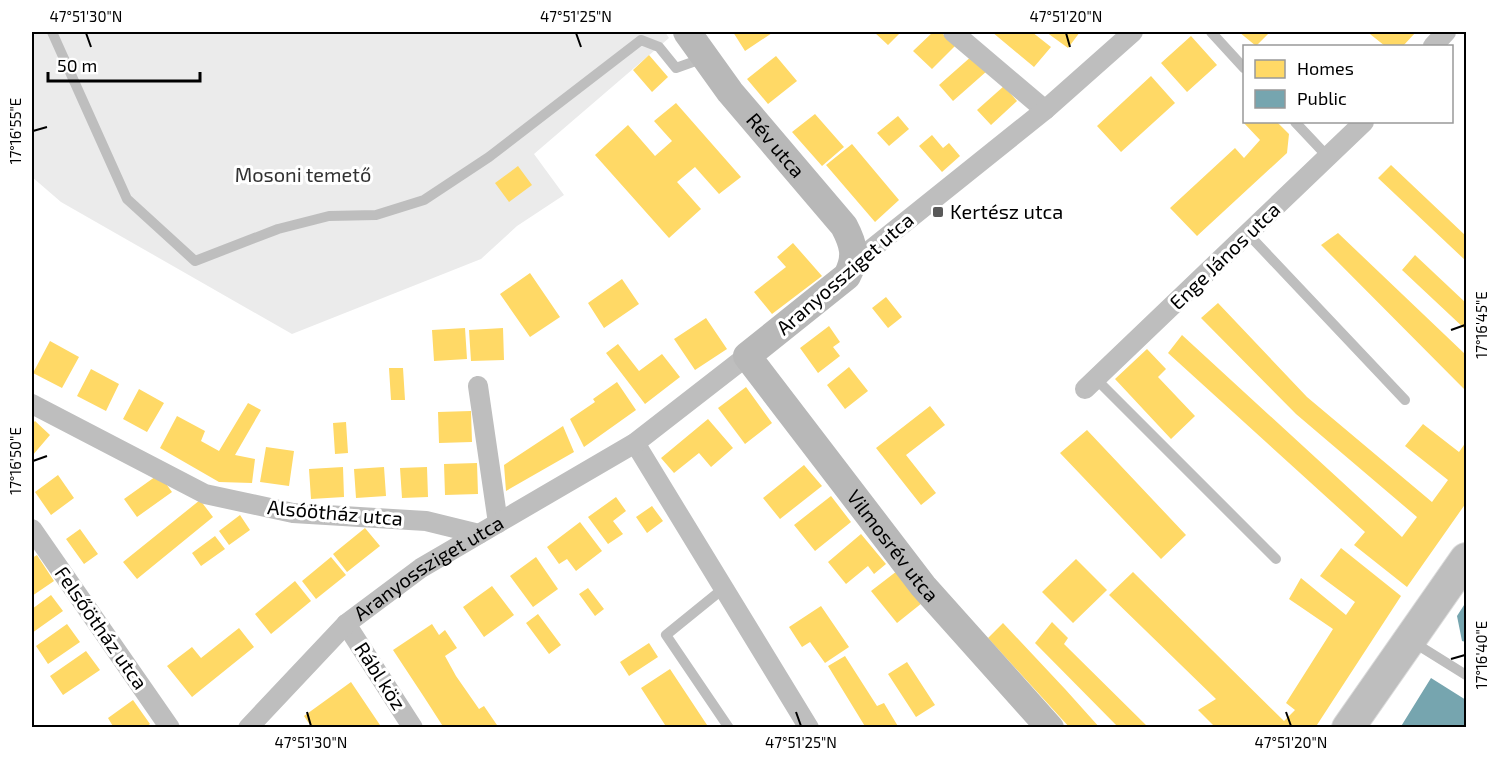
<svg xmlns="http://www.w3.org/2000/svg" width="1498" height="759" font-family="'Exo 2',sans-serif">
  <rect width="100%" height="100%" fill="#fff"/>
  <!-- green -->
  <path fill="#ebebeb" d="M32,32H665L669,38L534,154L564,195L517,226L481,259L292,334L61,202L32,177Z"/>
  <!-- homes -->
  <path fill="#ffd966" d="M733,32H771L772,33L745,51Z
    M874,32H901L888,45Z
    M933,32H941L955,46L932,69L913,51Z
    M992,32H1032L1051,47L1034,67Z
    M1046,32H1080L1068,48Z
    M1239,32H1270L1256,46Z
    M1372,32H1416L1403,46H1385L1370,34Z
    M1191,36L1217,65L1187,92L1161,63Z
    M649,55L668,77L652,92L633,70Z
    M973,55L987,71L953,101L939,85Z
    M776,56L797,81L768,104L747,79Z
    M1151,76L1175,103L1121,152L1097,126Z
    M1004,86L1017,101L991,125L977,110Z
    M676,103L741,177L719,194L695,167L677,182L701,209L669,238L595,155L628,125L655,156L672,141L654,121Z
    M815,114L844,147L822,166L792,132Z
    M898,116L909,129L889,146L877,133Z
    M1243,122H1277L1289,134L1287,153L1197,236L1170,208L1235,148L1244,158L1260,140Z
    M932,135L943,148L949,143L960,156L942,172L919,146Z
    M852,144L899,200L875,222L826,165Z
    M1391,165L1466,236V261L1378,178Z
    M518,166L532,185L509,202L495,183Z
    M1338,233L1466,355V391L1321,245Z
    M793,243L822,276L772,314L754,292L786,267L777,257Z
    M1415,255L1466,303V330L1402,270Z
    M530,273L560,317L530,337L500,294Z
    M622,279L639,304L604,328L588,303Z
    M886,297L902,317L888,328L872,308Z
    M1218,303L1307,397L1432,502L1448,480L1405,446L1423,424L1459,452L1466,442V503L1407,587L1354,545L1365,532L1168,353L1182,335L1402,537L1417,517L1296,414L1201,318Z
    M706,318L727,349L695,370L674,339Z
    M829,326L840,342L833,347L840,356L818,373L800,348Z
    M465,328L467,359L434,361L432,330Z
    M503,328L504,360L471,361L469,330Z
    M50,341L79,357L62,388L33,373Z
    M618,344L639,371L662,354L680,377L645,404L606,353Z
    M1147,349L1166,369L1158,377L1195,416L1171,439L1115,379Z
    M849,367L868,391L845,409L827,385Z
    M389,368H403L405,400H391Z
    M91,369L119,384L106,411L77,396Z
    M617,382L636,410L584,447L570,419L595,402L593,399Z
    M746,387L772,423L745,444L718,408Z
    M139,389L164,403L147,432L123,419Z
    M248,403L261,410L235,455L255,459L252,483L219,482L160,448L177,416L205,431L201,441L219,451Z
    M930,406L945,425L906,455L936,493L921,505L876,448Z
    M471,411L472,442L439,443L438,412Z
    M708,419L733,448L711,467L699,453L674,473L661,458Z
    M35,421L50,435L32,456V424Z
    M346,422L348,453L335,454L333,423Z
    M563,426L574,452L506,491L504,465Z
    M1087,430L1186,535L1161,559L1060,453Z
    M266,447L294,451L289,486L260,482Z
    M477,463L478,494L445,495L444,464Z
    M804,465L822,486L780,519L763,498Z
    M343,467L344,497L311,499L309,469Z
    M384,467L386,496L356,498L354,469Z
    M427,467L428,497L402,498L400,468Z
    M159,474L172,492L137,517L124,499Z
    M58,475L74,498L51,515L35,492Z
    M831,496L851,522L815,551L794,525Z
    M616,497L626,511L613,521L623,534L608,544L588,517Z
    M200,500L213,517L137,579L123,562Z
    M652,506L663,521L647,533L636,517Z
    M240,515L250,530L229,545L219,531Z
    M580,522L602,551L576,571L567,559L559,564L547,547Z
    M365,528L380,546L347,572L333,554Z
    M80,529L98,554L84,564L66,539Z
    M861,534L886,564L874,574L868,566L846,584L828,562Z
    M215,536L225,549L201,566L192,553Z
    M1341,548L1401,596L1315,728H1216L1198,710L1216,699L1109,595L1133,572L1284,721L1295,710L1286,703L1333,629L1289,599L1301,578L1346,615L1355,602L1320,576Z
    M37,555L54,581L32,596V558Z
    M331,557L346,575L316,599L302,581Z
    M536,557L558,589L533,607L510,576Z
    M1076,559L1107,590L1073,623L1042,592Z
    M897,571L922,603L897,623L871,591Z
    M295,581L311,601L271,634L255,614Z
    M492,586L514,615L484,637L463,607Z
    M588,588L604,609L595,616L579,594Z
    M51,595L63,611L32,633V609Z
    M821,606L849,647L825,663L810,642L802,647L789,627Z
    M538,614L561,645L549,654L526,623Z
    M1052,622L1068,638L1064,644L1149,728H1119L1035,643Z
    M1003,623L1065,689L1100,728H1070L988,638Z
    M67,624L80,642L48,664L36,646Z
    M432,624L439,635L445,630L457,648L445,656L456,676L479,709L484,706L499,728H444L424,697L393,650Z
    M239,628L254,647L192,697L167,666L192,647L201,658Z
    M649,643L658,657L629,676L620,662Z
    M86,651L100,670L63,695L50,676Z
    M845,656L877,706L884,703L899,728H866L828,666Z
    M907,662L935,705L916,717L888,674Z
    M670,669L709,728H667L641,688Z
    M351,682L382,728H342L340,725L336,728H312L304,716Z
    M133,700L150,724L145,728H114L108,718Z"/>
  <!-- public -->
  <path fill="#76a5af" d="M1466,602V642L1462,641L1457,616Z
    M1431,678L1466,700L1464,728H1400Z"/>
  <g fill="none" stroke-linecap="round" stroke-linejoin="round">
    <defs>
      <path id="primary" d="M1348,728L1466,559"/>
    </defs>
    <!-- primary casing -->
    <use href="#primary" stroke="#dbdbdb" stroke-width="34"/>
    <!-- service -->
    <path stroke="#bebebe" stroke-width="10" d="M52,32L127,199L195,261L278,229L329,216L376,215L424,200L489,157L641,40L659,47L676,68L704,58
      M1211,32L1244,68
      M1295,122L1328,157
      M1248,234L1405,400
      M1096,379L1276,559
      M724,588L666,635L729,728
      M1413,642L1466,675"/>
    <!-- minor -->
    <g stroke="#bebebe" stroke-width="20">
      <path d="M953,32L1045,110"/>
      <path d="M1433,46L1446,32"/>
      <path d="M854,263L1045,110L1133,32"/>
      <path d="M478,386L498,523"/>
      <path d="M1085,389L1364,122"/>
      <path d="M32,404L205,494L293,513L426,521L479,534"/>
      <path d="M635,443L809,728"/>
      <path d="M32,529L170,728"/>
      <path d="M346,624L413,728"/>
      <path id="s1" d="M248,728L346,624L421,568L635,443L747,356"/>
    </g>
    <!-- secondary -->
    <path stroke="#b8b8b8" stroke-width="28" id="s2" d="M687,32L730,92L844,226C854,245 857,257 847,276L747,356L923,586L1050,728"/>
    <!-- primary -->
    <use href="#primary" stroke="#bebebe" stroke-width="32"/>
  </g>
  <!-- ticks -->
  <path fill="none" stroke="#000" stroke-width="2" d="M86,33L91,47M576,33L581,47M1066,33L1070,47M33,131L47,127M1451,330L1465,325M33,461L47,456M1451,659L1465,655M307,712L311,726M796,712L801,726M1286,712L1291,726"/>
  <!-- markers -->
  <rect fill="#595959" stroke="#fff" stroke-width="2" x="932" y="206" width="12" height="12" rx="3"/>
  <g text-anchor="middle" stroke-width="6" stroke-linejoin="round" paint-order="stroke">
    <!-- street labels -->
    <g font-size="20" fill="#000" stroke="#fff">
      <text dy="7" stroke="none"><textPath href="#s2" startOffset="144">Rév utca</textPath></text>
      <text transform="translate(1225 256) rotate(-44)" y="7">Enge János utca</text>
      <text transform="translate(845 274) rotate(-41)" y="7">Aranyossziget utca</text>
      <text transform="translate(335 513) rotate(5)" y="7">Alsóötház utca</text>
      <text dy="7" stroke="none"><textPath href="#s2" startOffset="670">Vilmosrév utca</textPath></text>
      <text dy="7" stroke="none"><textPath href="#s1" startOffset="243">Aranyossziget utca</textPath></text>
      <text transform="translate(101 628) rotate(55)" y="7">Felsőötház utca</text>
      <text transform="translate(380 676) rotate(57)" y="7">Rábl köz</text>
    </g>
    <!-- park labels -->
    <g font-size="20" fill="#323232" stroke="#fff">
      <text x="303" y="182">Mosoni temető</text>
    </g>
    <!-- poi labels -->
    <g font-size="20" fill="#000" stroke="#fff" text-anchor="start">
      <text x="950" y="219">Kertész utca</text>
    </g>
  </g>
  <!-- border -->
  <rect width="1498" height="759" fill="none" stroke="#ffffff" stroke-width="66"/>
  <!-- legend -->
  <rect x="1243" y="45" width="210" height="78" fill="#ffffff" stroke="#999999" stroke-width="1.5"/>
  <rect x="1255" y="60" width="30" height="18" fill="#ffd966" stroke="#999999" stroke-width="1.5"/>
  <text x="1297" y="75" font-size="18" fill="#000000">Homes</text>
  <rect x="1255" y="90" width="30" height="18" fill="#76a5af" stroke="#999999" stroke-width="1.5"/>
  <text x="1297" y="105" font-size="18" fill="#000000">Public</text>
  <!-- scale -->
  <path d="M48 72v9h152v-9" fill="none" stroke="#000000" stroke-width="3"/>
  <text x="57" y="72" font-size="18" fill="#000000" stroke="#ffffff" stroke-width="4.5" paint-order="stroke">50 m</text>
  <rect x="33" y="33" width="1432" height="693" fill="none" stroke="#000" stroke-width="2"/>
  <g font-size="15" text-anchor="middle" fill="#000">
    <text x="86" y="22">47°51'30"N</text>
    <text x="576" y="22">47°51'25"N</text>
    <text x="1066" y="22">47°51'20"N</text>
    <text transform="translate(16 131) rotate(-90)" y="5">17°16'55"E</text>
    <text transform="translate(1482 325) rotate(-90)" y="5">17°16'45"E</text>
    <text transform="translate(16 461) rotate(-90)" y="5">17°16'50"E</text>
    <text transform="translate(1482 655) rotate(-90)" y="5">17°16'40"E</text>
    <text x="311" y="748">47°51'30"N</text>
    <text x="801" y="748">47°51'25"N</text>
    <text x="1291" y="748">47°51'20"N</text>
  </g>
</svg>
